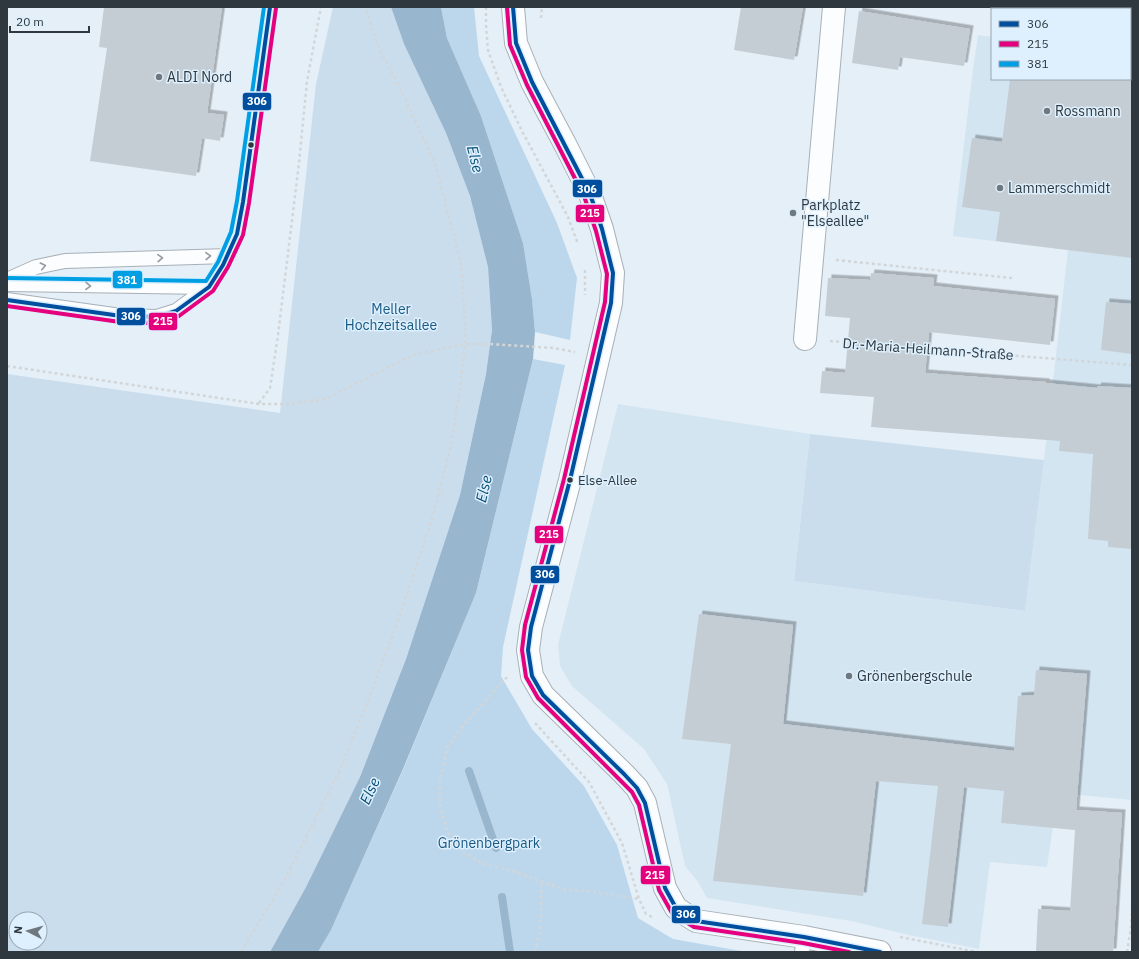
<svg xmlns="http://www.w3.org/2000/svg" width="1139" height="959" font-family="'IBM Plex Sans',sans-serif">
  <defs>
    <filter id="shadow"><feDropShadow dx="3.5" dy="-3.5" stdDeviation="0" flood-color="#0004"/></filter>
  </defs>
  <rect width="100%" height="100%" fill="#e5eff7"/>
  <!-- built -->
  <path fill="#d4e5f2" d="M978,35L992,37V79H1130V52L1132,53V800L1058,793L1047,867L990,862L979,949L909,935L851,921L707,898L698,882L685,866L667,784L644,749L572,686L560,666L558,645L618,404L810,434L794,581L1025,611L1044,460L1068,250L953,236L973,69Z"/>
  <!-- green -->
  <path fill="#cadded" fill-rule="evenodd" d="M333,7H391L404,44L446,133L470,196L488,267L492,330L486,374L460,495L406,659L360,777L306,887L270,952H7V374L280,413L316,84ZM16,919H40V943H16Z
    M810,434L1044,460L1025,611L794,581Z"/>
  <!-- forest -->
  <path fill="#bcd7ec" d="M441,7H474L479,56L557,223L577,278L570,340L535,332L532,299L523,243L481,116L447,38Z
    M533,359L565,365L503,647L501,676L532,729L584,786L617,845L638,918L673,939L747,952H318L331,930L403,770L476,593Z"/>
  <!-- water -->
  <path fill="#98b6ce" d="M391,7H441L447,38L481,116L523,243L532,299L535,332L533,359L476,593L403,769L331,930L318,952H270L306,887L360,777L406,659L460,495L486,374L492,330L488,267L470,196L446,133L404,44Z"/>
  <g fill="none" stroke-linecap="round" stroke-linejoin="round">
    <!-- stream -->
    <path stroke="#98b6ce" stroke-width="8" d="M469,771L496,848
      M502,897L510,952"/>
  </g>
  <!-- building -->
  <path fill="#c4cdd4" filter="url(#shadow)" d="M104,7H222L207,113L224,115L220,141L202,138L196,176L90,161L107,48L99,47Z
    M741,7H803L794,60L734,50Z
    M859,11L970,29L964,66L900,57L898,70L852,63Z
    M1010,79H1132V258L996,241L1000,212L962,207L972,138L1002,142Z
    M871,273L934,278L933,286L1055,299L1050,345L929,332L925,373L1046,382V383L1097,388L1098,386L1132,388V549L1108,547V541L1088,539L1093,454L1059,451L1060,441L871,427L874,397L820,393L822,371L845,373L850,318L825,316L828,278L870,280Z
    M1106,302L1132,304V354L1101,350Z
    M699,614L793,625L783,724L1014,751L1018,696L1034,695L1036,670L1087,674L1076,810L1122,813L1113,952H1036L1038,909L1070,911L1075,830L1001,823L1004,791L964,787L948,927L922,924L938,786L876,781L863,896L713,881L731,744L682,739Z"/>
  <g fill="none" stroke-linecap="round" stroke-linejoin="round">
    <defs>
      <path id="service" d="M7,280L36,267L65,261L228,256
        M7,284L209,287
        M7,300L121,316L157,317L176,311L209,287L223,265L237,234L243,202L270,7
        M802,952L804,937"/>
      <path id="minor" d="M1048,7L1064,9
        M1130,18H1132
        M805,339L834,7"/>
      <path id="tertiary" d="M513,7L516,43L532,82L566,146L590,194L602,229L613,273L611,303L570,480L531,627L528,650L532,676L543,695L624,774L637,788L645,803L665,888L676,908L696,921L804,937L880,952"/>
    </defs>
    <!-- service casing -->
    <use href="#service" stroke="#a8b0b7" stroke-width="16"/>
    <!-- minor casing -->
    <use href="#minor" stroke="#a8b0b7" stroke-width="24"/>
    <!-- tertiary casing -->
    <use href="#tertiary" stroke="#a8b0b7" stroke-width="24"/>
    <!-- path -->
    <path stroke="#d2d6d8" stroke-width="2.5" stroke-dasharray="3 3" stroke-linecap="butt" d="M486,7V26L488,50L501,87L522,131L568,217L578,244
      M541,18L542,7
      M836,260L1012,278
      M585,270V295
      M830,341L1132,365
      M7,366L259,404H291L325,399L413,355L465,344H490L554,348L575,352
      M259,403L270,388L278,335L299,163L307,81L321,7
      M507,677L468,720L448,746L440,779V807L448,833L464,853L483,864L510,870L565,890L587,891L639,899
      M535,723L589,782L622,843L639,899L646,914L652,917
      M900,937L977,952
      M241,952L284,881L342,765L372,690L400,615L434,512L451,446L459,395L465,344L464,304L461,263L435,164L402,92L378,46L365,7
      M534,952C543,930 541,905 541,881
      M1127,952L1131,927L1132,908"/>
    <!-- service -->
    <use href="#service" stroke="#fbfdfe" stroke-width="14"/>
    <!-- minor -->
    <use href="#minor" stroke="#fbfdfe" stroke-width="22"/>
    <!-- tertiary -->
    <use href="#tertiary" stroke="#fbfdfe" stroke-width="22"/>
    <defs>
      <path id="bus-1" d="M513,7L516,43L532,82L590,194L602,229L613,273L611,303L570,480L531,627L528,650L532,676L543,695L624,774L637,788L645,803L665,888L676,908L696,921L804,937L880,952
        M7,300L121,316L157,317L176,311L209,287L223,265L237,234L243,202L270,7"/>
      <path id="bus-2" d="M507,7L510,45L527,85L584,196L596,231L607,274L605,302L564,479L525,625L522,650L526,677L538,698L632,792L639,805L659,890L672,913L694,927L803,943L849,952
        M7,306L120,322L158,323L179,316L213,291L228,267L243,235L249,203L276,8"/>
      <path id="bus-3" d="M7,278L206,281L218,262L231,232L237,201L264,7"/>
    </defs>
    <!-- bus-1 casing -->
    <use href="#bus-1" stroke="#def0fe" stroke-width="7"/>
    <!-- bus-2 casing -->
    <use href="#bus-2" stroke="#def0fe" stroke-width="7"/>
    <!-- bus-3 casing -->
    <use href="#bus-3" stroke="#def0fe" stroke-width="7"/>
    <!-- bus-1 -->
    <use href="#bus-1" stroke="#004f9f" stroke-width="4"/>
    <!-- bus-2 -->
    <use href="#bus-2" stroke="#e5007d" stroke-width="4"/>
    <!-- bus-3 -->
    <use href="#bus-3" stroke="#009fe3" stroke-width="4"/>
  </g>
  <!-- one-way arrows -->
  <defs><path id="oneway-chevron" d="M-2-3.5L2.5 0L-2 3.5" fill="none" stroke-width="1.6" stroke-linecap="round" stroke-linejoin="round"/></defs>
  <g stroke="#959a9e">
    <use href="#oneway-chevron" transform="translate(208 256) rotate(-2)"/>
    <use href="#oneway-chevron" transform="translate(160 258) rotate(-2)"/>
    <use href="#oneway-chevron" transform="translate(43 266) rotate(-12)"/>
    <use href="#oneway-chevron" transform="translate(88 286) rotate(1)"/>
  </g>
  <!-- markers -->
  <g fill="#6f787f" stroke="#def0fe" stroke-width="1.5">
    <circle cx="159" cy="77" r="4"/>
    <circle cx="1047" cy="111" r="4"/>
    <circle cx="1000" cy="188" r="4"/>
    <circle cx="793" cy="213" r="4"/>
    <circle cx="849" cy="676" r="4"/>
  </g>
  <g fill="#2f383e" stroke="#def0fe" stroke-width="1.5">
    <circle cx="251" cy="145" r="3.5"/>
    <circle cx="570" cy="480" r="3.5"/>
  </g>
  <g text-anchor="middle" stroke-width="3" stroke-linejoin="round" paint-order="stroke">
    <!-- bus labels -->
    <g font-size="13" fill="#2f383e" stroke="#def0fe" text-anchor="start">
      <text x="578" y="485">Else-Allee</text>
    </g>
    <!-- poi labels -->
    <g font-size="14" fill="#2f383e" stroke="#def0fe" text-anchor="start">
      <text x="167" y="82">ALDI Nord</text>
      <text x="1055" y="116">Rossmann</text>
      <text x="1008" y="193">Lammerschmidt</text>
      <text x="801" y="210">Parkplatz<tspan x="801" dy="16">"Elseallee"</tspan></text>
      <text x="857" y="681">Grönenbergschule</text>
    </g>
    <!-- park labels -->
    <g font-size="14" fill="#185983" stroke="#def0fe">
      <text x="391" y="314">Meller<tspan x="391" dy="16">Hochzeitsallee</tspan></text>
      <text x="489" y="848">Grönenbergpark</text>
    </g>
    <!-- street labels -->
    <g font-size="14" fill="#2f383e" stroke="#def0fe">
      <text transform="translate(928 349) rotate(4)" y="5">Dr.-Maria-Heilmann-Straße</text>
    </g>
    <!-- water labels -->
    <g font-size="15" font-style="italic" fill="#094f78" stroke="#def0fe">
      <text transform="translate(475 159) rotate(76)" y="5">Else</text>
      <text transform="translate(484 489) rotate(-77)" y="5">Else</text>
      <text transform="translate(370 791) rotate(-65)" y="5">Else</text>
    </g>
  </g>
  <g stroke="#def0fe" stroke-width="1.5">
    <rect x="242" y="92" width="30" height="19" rx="4" fill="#004f9f"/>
    <rect x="572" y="179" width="31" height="19" rx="4" fill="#004f9f"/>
    <rect x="575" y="204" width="30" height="19" rx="4" fill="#e5007d"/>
    <rect x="112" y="270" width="31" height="19" rx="4" fill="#009fe3"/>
    <rect x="116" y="307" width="30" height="19" rx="4" fill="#004f9f"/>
    <rect x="148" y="312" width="30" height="19" rx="4" fill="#e5007d"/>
    <rect x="534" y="525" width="30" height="19" rx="4" fill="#e5007d"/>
    <rect x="530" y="565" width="30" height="19" rx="4" fill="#004f9f"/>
    <rect x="640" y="865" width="31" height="20" rx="4" fill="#e5007d"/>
    <rect x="671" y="905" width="30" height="19" rx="4" fill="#004f9f"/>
  </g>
  <g font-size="11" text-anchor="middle" font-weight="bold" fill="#fff">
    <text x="257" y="105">306</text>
    <text x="587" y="193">306</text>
    <text x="590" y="217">215</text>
    <text x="127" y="284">381</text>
    <text x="131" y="320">306</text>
    <text x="163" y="325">215</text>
    <text x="549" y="538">215</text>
    <text x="545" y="578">306</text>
    <text x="655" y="879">215</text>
    <text x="686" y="918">306</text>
  </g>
  <!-- border -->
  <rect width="1139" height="959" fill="none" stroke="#2f383e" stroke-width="16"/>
  <!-- legend -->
  <rect x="991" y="8" width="140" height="72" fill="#def0fe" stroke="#98a6b1"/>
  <rect x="999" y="21" width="20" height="6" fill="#004f9f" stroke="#98a6b1"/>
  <text x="1027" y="28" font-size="12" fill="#2f383e">306</text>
  <rect x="999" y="41" width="20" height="6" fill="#e5007d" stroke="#98a6b1"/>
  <text x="1027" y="48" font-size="12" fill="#2f383e">215</text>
  <rect x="999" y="61" width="20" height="6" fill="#009fe3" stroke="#98a6b1"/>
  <text x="1027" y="68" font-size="12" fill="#2f383e">381</text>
  <!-- north arrow -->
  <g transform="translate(28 931) rotate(276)"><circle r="19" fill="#def0fe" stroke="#98a6b1"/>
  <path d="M0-3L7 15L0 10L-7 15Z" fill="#6f787f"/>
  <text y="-6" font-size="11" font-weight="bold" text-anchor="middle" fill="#2f383e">N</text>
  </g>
  <!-- scale -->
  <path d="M10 26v6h79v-6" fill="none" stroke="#2f383e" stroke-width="2"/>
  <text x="16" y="26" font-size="12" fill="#2f383e" stroke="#def0fe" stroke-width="3" paint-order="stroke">20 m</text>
</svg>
